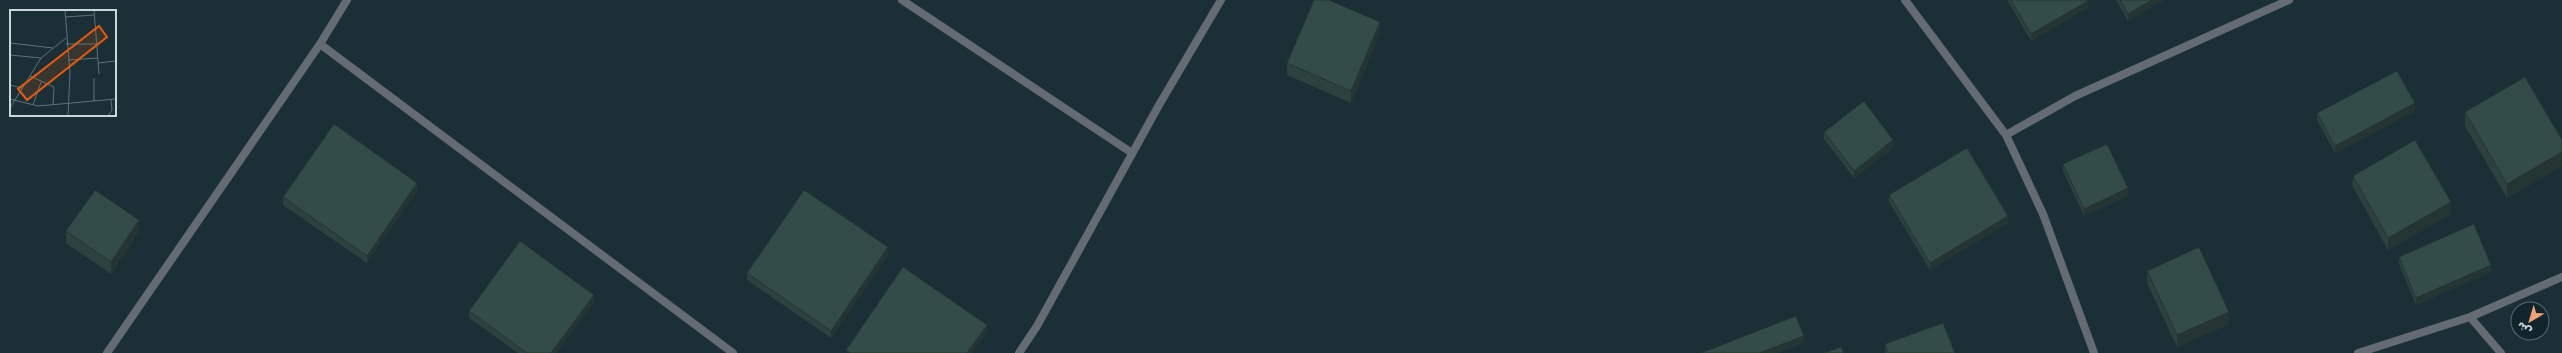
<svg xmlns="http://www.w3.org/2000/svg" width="2562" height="353" font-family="'DejaVu Sans',Vazirmatn,sans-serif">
  <rect width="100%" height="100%" fill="#1a3036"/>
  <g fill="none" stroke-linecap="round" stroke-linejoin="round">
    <!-- minor -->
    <path stroke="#656b73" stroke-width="8" d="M902,0L1132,153
      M1905,0L2006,135L2043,214L2094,353
      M320,44L733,353
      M2006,135L2075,96L2289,0
      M2470,317L2501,353
      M107,353L320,44L347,0
      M1019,353L1037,326L1159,105L1221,0
      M2358,353L2470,317L2562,277"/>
  </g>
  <!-- wall -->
  <path fill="#2d413f" d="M2007,0H2087L2088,8L2031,41Z
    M2116,0H2164L2128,21Z
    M1380,34L1351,103L1287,75V63Z
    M2415,111L2335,153L2317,120V113Z
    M2465,112L2562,140V166L2507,198L2465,126Z
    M1824,132L1893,148L1854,178L1824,139Z
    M2063,164L2128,196L2084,216L2063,171Z
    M2353,176L2451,214L2388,250L2353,187Z
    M417,190L367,263L283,205V197Z
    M1889,195L2008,223L1930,270L1889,202Z
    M66,231L139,232L111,274L66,243Z
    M888,255L831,338L747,280V273Z
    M2399,257L2491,272L2416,305L2399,264Z
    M2147,271L2229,324L2177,347L2147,283Z
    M594,302L556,353H518L469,318V311Z
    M1885,344L1955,353H1885Z"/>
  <!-- shaded-wall -->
  <path fill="#243533" d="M2152,0H2164L2128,21V14Z
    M2088,1V8L2031,41V34Z
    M1380,22V34L1351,103V91Z
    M2415,103V111L2335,153V146Z
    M1893,140V148L1854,178V171Z
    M2562,152V166L2507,198V184Z
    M417,183V190L367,263V256Z
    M2128,188V196L2084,216V209Z
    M2451,202V214L2388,250V238Z
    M2008,216V223L1930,270V263Z
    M139,220V232L111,274V262Z
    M888,247V255L831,338V331Z
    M2491,265V272L2416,305V298Z
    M594,295V302L556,353H551Z
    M2229,312V324L2177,347V335Z
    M987,325V332L972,353H967Z
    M1804,336V343L1778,353H1759Z"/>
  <!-- building -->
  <path fill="#344c49" stroke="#243533" d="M1314,0H1329L1380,22L1351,91L1287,63Z
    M2011,0H2087L2088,1L2031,34Z
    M2120,0H2152L2128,14Z
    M2397,71L2415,103L2335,146L2317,113Z
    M2525,77L2562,140V152L2507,184L2465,112Z
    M1864,101L1893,140L1854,171L1824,132Z
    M334,124L417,183L367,256L283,197Z
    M2415,140L2451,202L2388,238L2353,176Z
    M2107,144L2128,188L2084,209L2063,164Z
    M1967,148L2008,216L1930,263L1889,195Z
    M95,190L139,220L111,262L66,231Z
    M804,190L888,247L831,331L747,273Z
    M2474,224L2491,265L2416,298L2399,257Z
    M520,241L594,295L551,353H527L469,311Z
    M2199,247L2229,312L2177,335L2147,271Z
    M903,267L987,325L967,353H850L846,350Z
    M1796,316L1804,336L1759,353H1701Z
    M1943,323L1955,353H1888L1885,344Z
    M1841,347L1844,353H1824Z"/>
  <!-- overview -->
  <g transform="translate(10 10)">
    <rect width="106" height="106" fill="#1a3036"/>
    <path fill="none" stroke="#607278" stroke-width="1" d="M55,0L60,63L58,106M84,0L89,64M55,7L84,5M0,33L43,38M56,34H86M0,45L31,48M58,50L88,48M88,53L106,51M20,66L44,77L43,95M0,75L12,78M0,89L28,96L106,89M84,91V68M23,95L31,72M0,98L31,48L56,28M98,106L102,100L101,90"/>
    <path fill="#e8590c" fill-opacity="0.15" stroke="#e8590c" stroke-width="2" d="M89,16L97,27L17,90L8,79Z"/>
    <rect width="106" height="106" fill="none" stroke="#c9d6da" stroke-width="2"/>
  </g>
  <!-- north arrow -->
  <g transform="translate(2530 321) rotate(218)"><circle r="19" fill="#10262c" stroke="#5a6c72"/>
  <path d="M0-3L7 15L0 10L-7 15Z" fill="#f0a279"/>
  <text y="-6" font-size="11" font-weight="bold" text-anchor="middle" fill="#c9d6da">ش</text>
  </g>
</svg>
